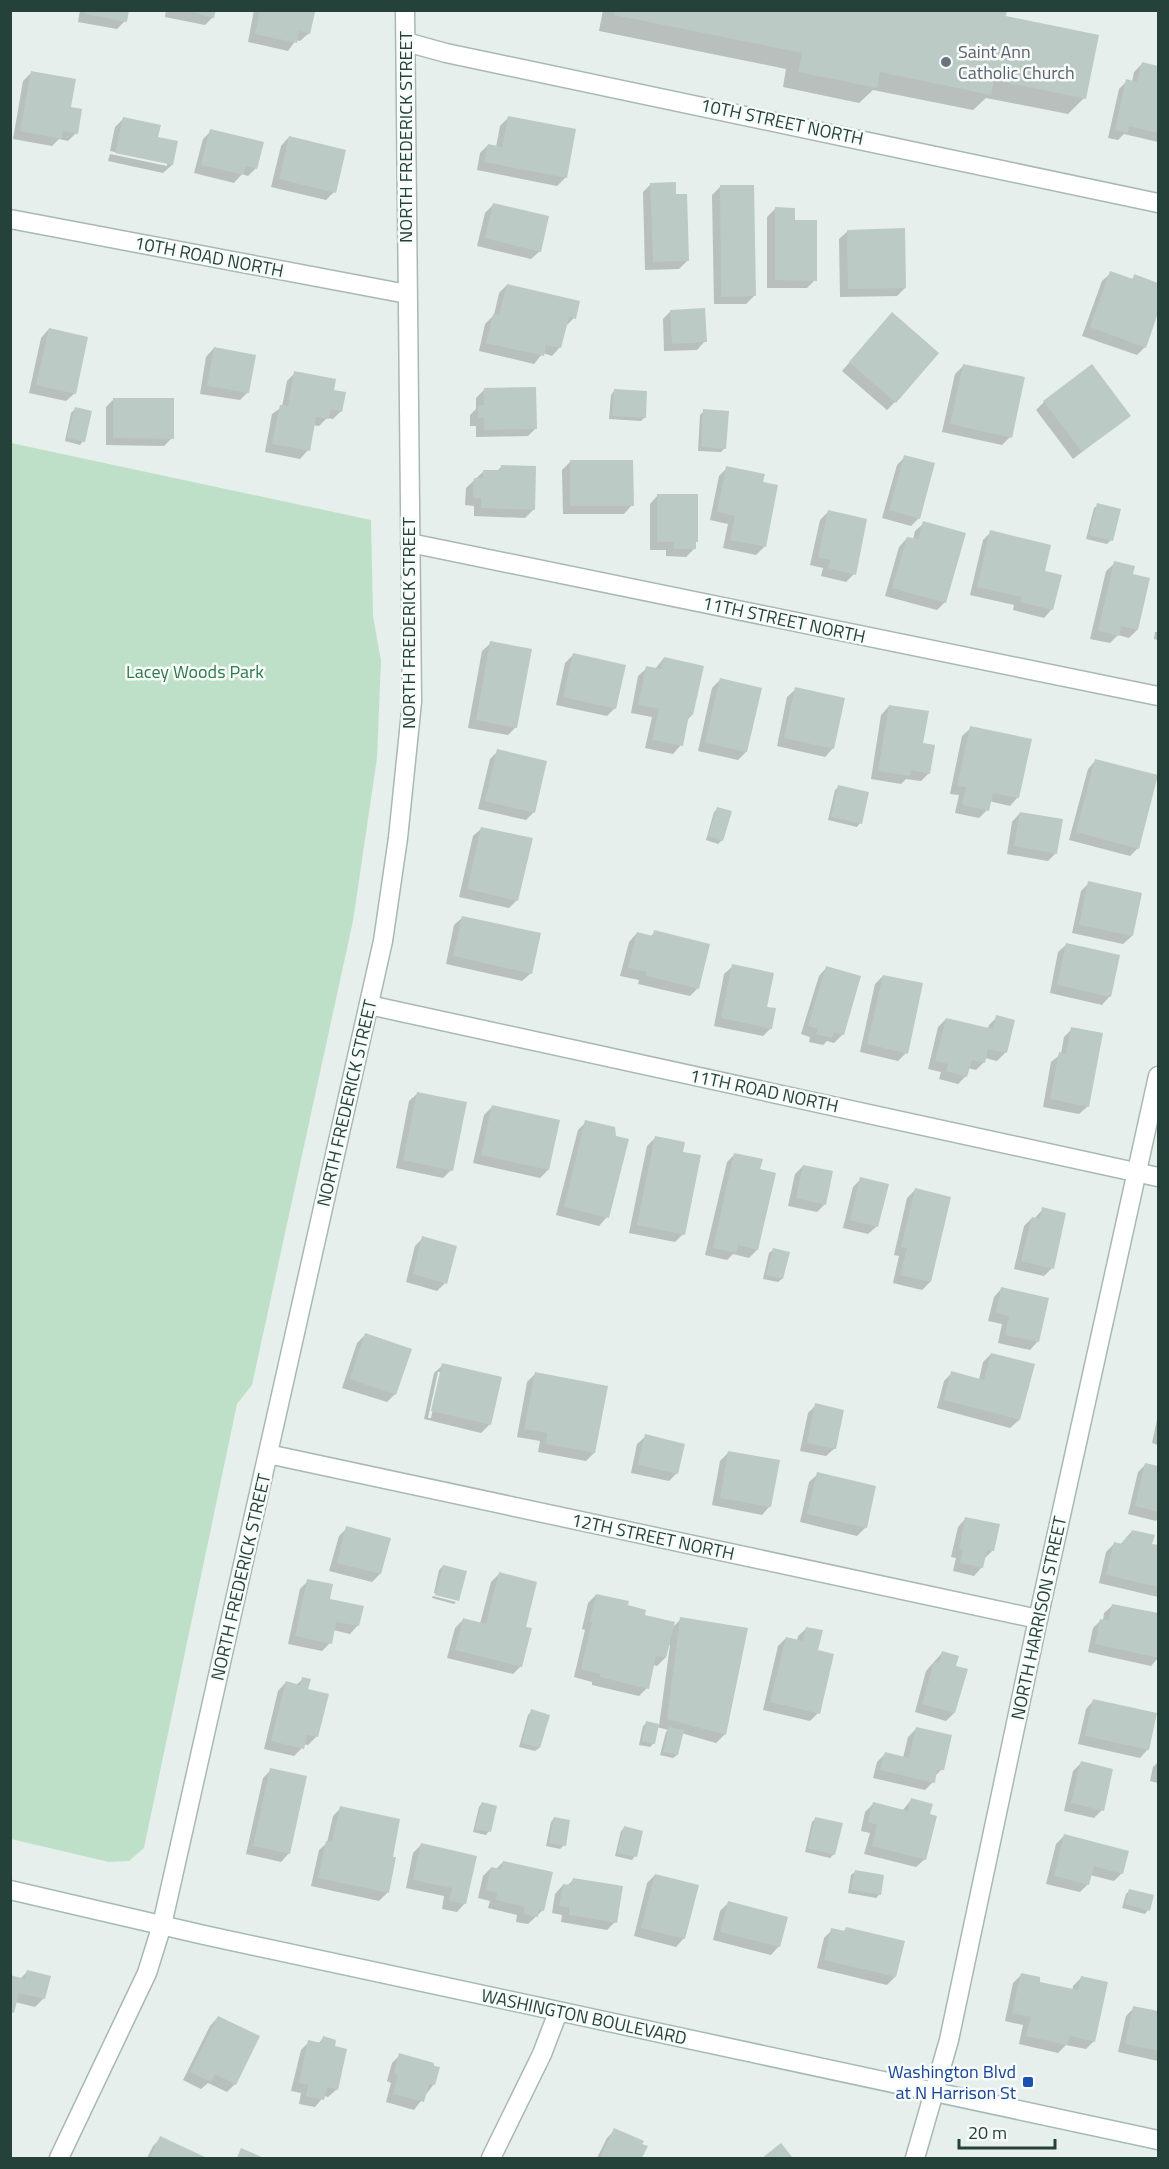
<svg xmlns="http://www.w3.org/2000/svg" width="1169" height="2169" font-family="'Titillium Web',sans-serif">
  <rect width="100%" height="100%" fill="#e6efeb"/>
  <!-- green -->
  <path fill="#bfe0c8" d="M11,443L371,520L373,616L381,661L377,758L353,921L252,1385L237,1404L144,1848L129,1861L109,1862L11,1839Z"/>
  <!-- shadow -->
  <path fill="#0003" fill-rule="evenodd" d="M80,10H127L125,21L117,29L78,22Z
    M166,10H214L213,17L205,25L165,17Z
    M254,10H301L313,13L309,33L300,41L296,40L288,51L248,42Z
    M603,10H1005L1004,17L1084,98L1068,114L986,98L973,110L873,90L859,103L783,87L786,69L599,31Z
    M1142,64L1158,67V142L1124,134L1118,140L1108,138L1119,89L1127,81L1132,82L1134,72Z
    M31,73L70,108L76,133L68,141L59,139L52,146L13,139L23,81Z
    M508,118L566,177L557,186L477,170L480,153L488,145L496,147L500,126Z
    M123,119L157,139L172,165L163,173L108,161L110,154L167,166V163L110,151L115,127Z
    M211,131L256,168L248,176L242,174L234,183L194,173L203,139Z
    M289,137L334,192L326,200L271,187L281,146Z
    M651,184L687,261L679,269L645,270L643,192Z
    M720,187L755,295L746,304H714L712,195Z
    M493,205L540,251L531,259L477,246L485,213Z
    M775,209L793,222L815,280L807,288H767V217Z
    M848,231L905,288L897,296L840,297L839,239Z
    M1111,273L1131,280L1135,276L1158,285V309L1145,347L1137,355L1082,336L1102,281Z
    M507,285L574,318L566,326L560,347L552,356L543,353L534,364L479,351L485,324L494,315L499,293Z
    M671,311L705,341L697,350L664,351L663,319Z
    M884,323L895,402L887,410L842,371Z
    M49,329L75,393L66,401L29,393L41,338Z
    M214,348L248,392L240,400L200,394L206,357Z
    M964,365L1010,437L1002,445L942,432L955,374Z
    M295,373L332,391L341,411L333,419L327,418L319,426L313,425L308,450L300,459L265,452L272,414L282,407L287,381Z
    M484,390L536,428L528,436L476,437V426H470V415L476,409V398Z
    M614,391L645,417L641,421L609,419L611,395Z
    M114,399L172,438L164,446L106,445V407Z
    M1044,402L1129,415L1073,459L1036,410Z
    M75,409L83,441L80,445L65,441L71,413Z
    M704,411L725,448L721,452L698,451L700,415Z
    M905,457L919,518L911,526L882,518L897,465Z
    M570,462L632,505L624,514H563L562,470Z
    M502,466L534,509L525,518L474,516V506L465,505L466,488L484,471L496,472Z
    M727,468L761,483L764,547L756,555L723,548L728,524L710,520L719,476Z
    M658,495L696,542L694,544V549L686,557L666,556V550H650V504Z
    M1098,505L1111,540L1107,544L1086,539L1094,508Z
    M828,512L854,574L846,582L821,576L823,568L810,565L820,520Z
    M924,523L945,602L937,610L885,596L899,547L907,538L913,540L915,531Z
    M991,532L1043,572L1052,609L1044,618L1013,610L1014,605L970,595L983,540Z
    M1115,563L1131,575L1149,579L1137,630L1129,638L1118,635L1110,643L1090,639L1106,571Z
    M1155,632H1158V640L1154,639Z
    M491,643L516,727L508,735L468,728L482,651Z
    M573,655L615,708L607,716L556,705L565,663Z
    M664,658L692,715L687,720L681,745L673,754L645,748L652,717L631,713L638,676L647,668L655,669Z
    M720,680L746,752L738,760L698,751L712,688Z
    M796,689L833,748L825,757L777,746L787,697Z
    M889,706L929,773L921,781L906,779L901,784L871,779L881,715Z
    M971,728L1018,797L1010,806L989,801L987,810L979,818L955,813L959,795L950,794L962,736Z
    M498,751L534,812L526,820L478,809L490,759Z
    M1096,760L1138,848L1130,856L1069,840L1088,769Z
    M839,787L860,823L857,827L828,820L835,790Z
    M718,808L722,840L718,844L706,840L714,812Z
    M1020,813L1056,853L1048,861L1007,854L1012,822Z
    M482,828L517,900L509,908L459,897L473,836Z
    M1089,883L1132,936L1123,944L1072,933L1081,891Z
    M463,917L531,973L522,981L446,964L454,925Z
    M655,932L698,988L690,996L638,984L639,980L620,976L629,942L637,933L650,937Z
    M1067,944L1110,996L1102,1005L1050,993L1058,952Z
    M733,966L766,1008L771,1028L763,1036L714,1026L724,974Z
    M827,967L859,977L842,1035L834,1043L827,1041L823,1045L809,1042L810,1037L801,1034L819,976Z
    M883,976L906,1053L898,1061L860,1052L875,984Z
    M997,1017L1013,1021L1005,1053L997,1061L985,1058L984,1062L976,1070L968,1068L966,1076L958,1084L939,1079L941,1072L928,1069L938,1027L946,1019L987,1030L989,1025Z
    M1072,1029L1088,1106L1079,1114L1043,1107L1051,1062L1061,1054L1064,1037Z
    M418,1093L451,1170L443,1178L396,1168L409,1101Z
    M492,1107L548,1170L540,1178L473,1163L484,1115Z
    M586,1122L607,1217L599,1226L556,1215L578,1130Z
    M655,1138L683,1234L675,1242L629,1233L647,1146Z
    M735,1154L758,1170L757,1250L749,1258L733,1254L727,1260L705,1255L727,1162Z
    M803,1166L825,1204L817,1212L788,1206L795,1174Z
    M861,1179L877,1226L868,1234L843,1228L853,1187Z
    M915,1190L930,1282L922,1290L893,1283L899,1256L894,1255L907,1198Z
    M1043,1209L1052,1268L1044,1276L1014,1269L1024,1226L1032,1218L1034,1219Z
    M423,1238L445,1283L437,1291L406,1282L415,1246Z
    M773,1250L782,1279L778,1282L763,1279L769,1253Z
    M1002,1288L1038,1341L1030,1350L998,1343L1002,1324L988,1321L994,1297Z
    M365,1335L395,1394L387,1402L342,1388L357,1343Z
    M991,1354L1034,1365L1019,1420L1010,1428L937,1408L944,1381L952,1373L979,1380L983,1362Z
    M443,1365L500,1379L489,1425L481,1433L424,1419L434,1373ZM438,1372H441L431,1418H428Z
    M535,1374L594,1453L586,1461L538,1452L540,1441L517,1437L527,1382Z
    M816,1405L835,1448L826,1456L800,1451L808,1413Z
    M1158,1415V1445L1152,1443Z
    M646,1436L677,1473L669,1481L631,1473L637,1444Z
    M728,1453L770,1506L762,1515L712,1505L720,1461Z
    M1146,1464L1158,1467V1518L1156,1521L1128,1514L1138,1472Z
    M818,1474L875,1487L865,1528L857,1536L800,1522L809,1482Z
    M966,1518L993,1550L985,1558L982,1567L974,1576L953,1571L956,1558L951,1557L958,1527Z
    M347,1528L389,1539L380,1574L372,1582L329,1571L339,1536Z
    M1132,1531L1151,1545L1158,1547V1597L1099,1583L1106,1552L1114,1544L1120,1545Z
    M443,1566L457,1599L434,1593L439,1570Z
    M499,1574L521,1666L513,1674L447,1658L455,1628L463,1620L480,1624L491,1582Z
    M308,1581L358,1625L350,1634L333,1630L330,1643L322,1651L288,1644L300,1589Z
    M596,1595L626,1606L643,1616L672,1628L681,1619L725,1734L716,1743L681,1733L677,1755L673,1758L660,1755L666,1732L668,1730L657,1727L654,1743L650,1747L639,1745L643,1726L647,1723L659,1726L670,1645H668L665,1658L657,1666L653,1665L647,1688L639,1696L592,1685V1682L574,1677L585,1630L582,1629L588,1603Z
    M433,1596L456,1602L454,1604L432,1598Z
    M1113,1605L1158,1615V1658L1151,1666L1088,1652L1093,1628L1101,1620L1103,1621L1104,1613Z
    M807,1628L816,1651L818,1713L810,1721L763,1710L778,1646L786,1638L797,1641L798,1636Z
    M942,1653L954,1667V1713L946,1721L915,1712L926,1671Z
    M303,1679L316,1737L308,1745L303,1744L302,1748L294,1756L264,1749L278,1691L286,1682L296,1685Z
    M1094,1700L1148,1749L1140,1758L1078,1744L1086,1709Z
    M532,1711L539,1748L535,1751L519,1747L528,1715Z
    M917,1728L942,1769L934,1777L933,1782L925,1790L873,1778L877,1762L885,1754L903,1758L908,1737Z
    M1081,1763L1102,1810L1094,1818L1064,1811L1073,1771Z
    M1157,1763H1158V1783L1150,1781L1153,1767Z
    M271,1770L289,1853L281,1862L246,1854L263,1778Z
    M911,1800L925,1859L916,1867L864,1854L870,1833L861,1831L865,1812L873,1804L902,1811Z
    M482,1803L489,1831L486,1835L473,1832L479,1807Z
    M341,1808L391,1858L394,1859L387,1893L379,1901L311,1886L319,1850L327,1843L333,1816Z
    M554,1818L564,1845L560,1849L546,1846L551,1822Z
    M816,1818L834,1854L830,1858L805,1852L812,1822Z
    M624,1828L635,1856L632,1860L615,1856L621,1831Z
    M1064,1836L1122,1873L1114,1881L1090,1875L1088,1884L1080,1892L1046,1884L1056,1844Z
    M421,1845L465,1903L457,1912L442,1909L444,1896L406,1888L413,1853Z
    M503,1862L543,1910L528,1924L516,1922L517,1915L488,1908L490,1901L478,1898L483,1876L491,1868L496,1869Z
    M855,1872L879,1895L876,1898L848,1893L851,1875Z
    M655,1875L684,1938L676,1947L634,1936L647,1883Z
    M573,1880L615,1922L607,1930L561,1922L562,1915L552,1913L555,1894L563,1885L567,1886Z
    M1130,1890L1148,1910L1145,1914L1122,1908L1126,1894Z
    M728,1903L779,1946L771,1955L713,1940L720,1911Z
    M846,1929L895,1977L887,1985L817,1968L824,1938L832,1930L842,1932Z
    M28,1971L49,1977L43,1999L35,2007L15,2002L10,2014V1977L20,1979Z
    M1022,1974L1038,1984L1072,1991L1073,1986L1081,1978L1094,2041L1086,2049L1066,2045L1058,2053L1019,2044L1023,2025L1005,2021L1013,1983Z
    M1134,2008L1158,2013V2061L1118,2052L1126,2016Z
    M218,2017L235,2084L227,2092L208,2083L201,2089L183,2080L210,2026Z
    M323,2038L337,2089L328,2097L324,2096L315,2107L299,2104L301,2093L291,2091L301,2050L309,2042L318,2044Z
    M400,2055L434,2084L414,2110L386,2102L391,2083L387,2081L392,2063Z
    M615,2130L646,2147L641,2158H597L607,2138Z
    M161,2138L203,2158H147L153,2146Z"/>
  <!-- building -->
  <path fill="#bbcac4" d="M86,10H129L127,22L85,14Z
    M185,10H216L214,18Z
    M260,10L315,12L310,34L299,31L297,43L255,34Z
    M615,10H1007L1006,16L1099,35L1086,99L994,80L991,95L880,72L877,88L798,72L802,53L614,15Z
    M1142,62L1158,66V133L1129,126L1128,133L1115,130L1126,79L1137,82Z
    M31,71L76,79L71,107L82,109L78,134L63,131L62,139L20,131Z
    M508,116L576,129L567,178L484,162L488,144L502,147Z
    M123,117L161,125L158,137L178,141L173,165L115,153Z
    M210,129L264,142L257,169L246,166L243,175L201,165Z
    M289,136L346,150L336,193L279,179Z
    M676,182V194H687L689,261L653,262L650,183Z
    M720,185H754L756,296L721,297Z
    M493,203L549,216L541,252L485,238Z
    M775,207L795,208V220H817V281L775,280Z
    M905,228L906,288L848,289L847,230Z
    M1110,271L1133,279L1134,274L1158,283V313L1146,348L1090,327Z
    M507,284L580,301L576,319L569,317L561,348L546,345L544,356L486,343L493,314L499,315Z
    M705,308L707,342L672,344L670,310Z
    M892,312L939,353L896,403L849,362Z
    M49,328L88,337L76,394L36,385Z
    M214,347L256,355L249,393L207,386Z
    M963,364L1025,377L1012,438L950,424Z
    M1092,364L1131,416L1082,452L1043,401Z
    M294,371L336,379L334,390L346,392L342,412L331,409L329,419L316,417L310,451L272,444L280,405L288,406Z
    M536,387L537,429L484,430V418H478V405H484V388Z
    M614,389L647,391L646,418L612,416Z
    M113,398H174V439L113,438Z
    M75,407L92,411L85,442L67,438Z
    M703,409L729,411L726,449L701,447Z
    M904,455L935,463L920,519L889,510Z
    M570,460H633L634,506H570Z
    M501,465L536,466L535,510L481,508V498H473L474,478H483V470H501Z
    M726,466L765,474L763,482L778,485L766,547L730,540L735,516L717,512Z
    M657,494H698V542H696V549H674V542H657Z
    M1097,503L1121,509L1113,541L1089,535Z
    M828,510L867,519L856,575L828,568L830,560L818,557Z
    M923,521L966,533L946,603L892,588L907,537L918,539Z
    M990,530L1051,545L1045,571L1062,575L1053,610L1020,602L1021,597L977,587Z
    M1114,561L1135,566L1133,574L1150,578L1138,630L1121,626L1119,636L1098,631Z
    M490,641L532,649L517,728L476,720Z
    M573,653L626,665L616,709L563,697Z
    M664,657L704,666L693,715H689L683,746L652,740L659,709L638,705L646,666L661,669Z
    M720,678L762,688L747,752L705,743Z
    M795,687L845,698L834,749L784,738Z
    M889,705L929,711L923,743L935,745L930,774L911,770L910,776L878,771Z
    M970,726L1032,739L1019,798L993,793L989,811L962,805L966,787L957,786Z
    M497,749L547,761L535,813L485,801Z
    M1095,759L1158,775L1139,849L1076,832Z
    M838,785L869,792L862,824L831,817Z
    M717,807L732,811L723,841L708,836Z
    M1020,812L1063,819L1057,854L1014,846Z
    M481,827L533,838L518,901L467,889Z
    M1088,881L1142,893L1133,936L1079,925Z
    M462,916L541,933L532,974L453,956Z
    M654,930L710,944L699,989L646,976L647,972L628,968L637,932L653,936Z
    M1066,943L1120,955L1111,997L1057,985Z
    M732,964L774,973L767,1007L776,1008L772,1029L721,1018Z
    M826,966L861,976L844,1035L834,1032L832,1038L816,1034L818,1029L808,1026Z
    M883,975L923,983L908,1054L867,1044Z
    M996,1015L1015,1020L1007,1053L988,1049L985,1063L972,1060L967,1077L946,1071L948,1064L935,1061L946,1018L993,1029Z
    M1071,1027L1103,1033L1089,1107L1050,1099L1059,1052L1066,1054Z
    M417,1092L467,1102L453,1171L403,1160Z
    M492,1105L560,1120L549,1170L481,1155Z
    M585,1120L615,1127L616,1136L629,1139L609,1218L564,1207Z
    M655,1136L685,1142L683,1152L701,1155L685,1235L637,1225Z
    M734,1153L763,1159L760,1169L776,1173L758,1250L738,1245L736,1253L713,1248Z
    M803,1165L833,1171L826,1205L796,1198Z
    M860,1177L889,1184L878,1227L850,1220Z
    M915,1188L951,1197L931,1282L900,1275L907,1248L901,1247Z
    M1042,1207L1066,1213L1054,1269L1021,1261L1032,1217L1040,1219Z
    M422,1236L457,1246L447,1284L413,1274Z
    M773,1248L790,1252L783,1279L766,1275Z
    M1001,1287L1049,1298L1039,1342L1005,1335L1009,1316L996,1313Z
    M365,1333L412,1349L396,1395L350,1379Z
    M991,1353L1035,1364L1020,1420L944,1400L951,1371L984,1380Z
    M442,1363L502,1377L491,1425L431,1411Z
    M535,1372L608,1386L595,1453L546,1444L547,1433L524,1429Z
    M815,1403L844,1410L836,1449L807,1443Z
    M645,1434L685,1444L678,1474L638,1465Z
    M728,1451L780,1460L771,1507L720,1498Z
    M1145,1463L1158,1466V1512L1135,1506Z
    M817,1472L876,1486L867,1528L807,1514Z
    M965,1517L1000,1524L994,1551L987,1550L983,1568L960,1563L963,1550L959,1549Z
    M346,1526L391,1538L381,1574L337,1563Z
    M1132,1530L1155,1535L1152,1544L1158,1545V1587L1106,1575L1114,1542L1123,1544L1127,1536L1130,1537Z
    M443,1565L467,1571L459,1601L435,1595Z
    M499,1572L537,1582L526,1627L532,1628L522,1667L455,1650L463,1618L486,1624Z
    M307,1579L333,1584L330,1599L364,1606L359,1626L336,1622L332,1644L295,1636Z
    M596,1594L629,1601L628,1605L646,1610L645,1615L675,1622L666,1658L656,1656L649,1689L600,1677V1674L581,1669L592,1622H590Z
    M1112,1604L1158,1613V1658L1095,1644L1100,1619L1109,1620Z
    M680,1617L748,1628L726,1735L667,1719Z
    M806,1627L823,1630L818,1650L834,1654L820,1714L770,1702L786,1637L803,1641Z
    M942,1651L959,1656L956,1666L968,1669L955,1713L922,1704L934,1662L939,1663Z
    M302,1677L311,1679L308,1689L329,1694L318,1737L307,1735L304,1749L271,1741L286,1681L300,1685Z
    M1093,1699L1157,1713L1149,1750L1085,1736Z
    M531,1709L550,1715L540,1748L522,1743Z
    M646,1721L659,1724L655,1744L642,1741Z
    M669,1727L684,1730L678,1755L663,1752Z
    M916,1727L952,1735L944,1770H937L935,1783L880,1770L885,1752L909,1758Z
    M1081,1761L1113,1769L1104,1811L1071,1803Z
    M270,1768L307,1776L290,1854L253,1846Z
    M911,1798L933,1804L930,1814L937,1816L926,1860L872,1846L877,1825L868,1822L873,1802L908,1811Z
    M482,1802L497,1806L491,1832L475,1829Z
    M340,1806L400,1819L393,1857H396L389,1893L318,1878L326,1841L332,1842Z
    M554,1817L570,1820L566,1846L549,1843Z
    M815,1817L843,1823L835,1855L808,1849Z
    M624,1826L643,1831L637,1857L617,1853Z
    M1064,1834L1129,1851L1123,1874L1094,1866L1089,1885L1054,1876Z
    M421,1843L477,1856L466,1904L449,1901L452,1888L413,1880Z
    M503,1861L553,1872L544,1911L539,1909L538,1917L523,1914L525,1907L496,1900L497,1893L486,1890L491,1867L501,1869Z
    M855,1870L884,1875L881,1895L851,1890Z
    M655,1874L699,1885L685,1939L641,1928Z
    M573,1878L623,1886L617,1923L569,1915V1907L559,1906L563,1884L571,1885Z
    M1129,1889L1154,1895L1150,1911L1125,1904Z
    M728,1901L788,1917L780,1947L720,1932Z
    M846,1927L905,1941L896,1977L824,1960L831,1928L845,1931Z
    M27,1970L51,1976L45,1999L19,1993L14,2013L10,2012V1975L25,1979Z
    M1021,1973L1040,1977V1982L1078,1990L1081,1976L1108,1982L1095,2042L1070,2036L1067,2045L1026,2036L1031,2017L1012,2013Z
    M1133,2006L1158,2011V2051L1125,2044Z
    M218,2016L260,2036L236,2085L215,2074L211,2082L190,2072Z
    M323,2036L336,2040L335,2046L347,2049L338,2090L327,2087L324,2100L306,2096L308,2085L299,2083L308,2040L321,2043Z
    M399,2053L434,2063V2066L440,2067L435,2085L429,2084L424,2102L393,2094L398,2075L394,2073Z
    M614,2128L644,2141L642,2144L648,2146L642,2158H600Z
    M160,2136L207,2158H150Z
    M781,2143L793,2158H762Z
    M241,2148L264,2158H237Z"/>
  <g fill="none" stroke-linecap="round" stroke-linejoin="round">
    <defs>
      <path id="minor" d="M406,42L446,53L1158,203
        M10,219L407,294
        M410,543L1158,696
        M369,1005L1158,1177
        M268,1454L1038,1619
        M59,2158L147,1973L162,1925L383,941L398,838L412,702L405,10
        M491,2158L542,2054L558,2012"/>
      <path id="tertiary" d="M915,2158L949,2040L1038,1619L1158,1076"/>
      <path id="secondary" d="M10,1890L204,1935L1158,2140"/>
    </defs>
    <!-- minor casing -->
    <use href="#minor" stroke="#a8b8b2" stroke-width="21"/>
    <!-- tertiary casing -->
    <use href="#tertiary" stroke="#a8b8b2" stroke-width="21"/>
    <!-- secondary casing -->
    <use href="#secondary" stroke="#a4bbb3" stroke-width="21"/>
    <!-- minor -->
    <use href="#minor" stroke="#fff" stroke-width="18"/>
    <!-- tertiary -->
    <use href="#tertiary" stroke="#fff" stroke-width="18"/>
    <!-- secondary -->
    <use href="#secondary" stroke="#fff" stroke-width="18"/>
  </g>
  <!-- markers -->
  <circle fill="#6b7280" stroke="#f7fbf9" stroke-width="2" cx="946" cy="62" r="6"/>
  <rect fill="#1a4fb4" stroke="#f7fbf9" stroke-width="2" x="1022" y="2076" width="12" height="12" rx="3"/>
  <g text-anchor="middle" stroke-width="5" stroke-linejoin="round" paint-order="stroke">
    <!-- worship labels -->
    <g font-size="18" fill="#5b616d" stroke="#f7fbf9" text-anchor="start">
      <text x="958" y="58">Saint Ann<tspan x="958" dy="21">Catholic Church</tspan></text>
    </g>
    <!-- street labels -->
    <g font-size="18" fill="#24423a" stroke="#f7fbf9">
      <text transform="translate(782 122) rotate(12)" y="6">10TH STREET NORTH</text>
      <text transform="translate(406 137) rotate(-90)" y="6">NORTH FREDERICK STREET</text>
      <text transform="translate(209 257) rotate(11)" y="6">10TH ROAD NORTH</text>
      <text transform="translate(784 620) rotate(12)" y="6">11TH STREET NORTH</text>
      <text transform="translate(409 623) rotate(-90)" y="6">NORTH FREDERICK STREET</text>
      <text transform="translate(764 1091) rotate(12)" y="6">11TH ROAD NORTH</text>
      <text transform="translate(347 1103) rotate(-77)" y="6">NORTH FREDERICK STREET</text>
      <text transform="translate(653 1537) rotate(12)" y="6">12TH STREET NORTH</text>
      <text transform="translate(241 1577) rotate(-77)" y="6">NORTH FREDERICK STREET</text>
      <text transform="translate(1039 1618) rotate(-78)" y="6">NORTH HARRISON STREET</text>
      <text transform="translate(584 2017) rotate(12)" y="6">WASHINGTON BOULEVARD</text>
    </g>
    <!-- park labels -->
    <g font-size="18" fill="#2d7a4b" stroke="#f7fbf9">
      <text x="195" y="678">Lacey Woods Park</text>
    </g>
    <!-- transit labels -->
    <g font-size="18" fill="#164399" stroke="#f7fbf9" text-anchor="end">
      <text x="1016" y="2078">Washington Blvd<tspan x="1016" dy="21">at N Harrison St</tspan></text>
    </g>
  </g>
  <!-- border -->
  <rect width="1169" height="2169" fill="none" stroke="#24423a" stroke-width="24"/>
  <!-- scale -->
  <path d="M959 2139v9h96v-9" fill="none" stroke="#24423a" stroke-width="3"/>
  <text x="968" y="2139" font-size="18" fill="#24423a" stroke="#f7fbf9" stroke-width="4.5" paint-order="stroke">20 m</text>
</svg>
